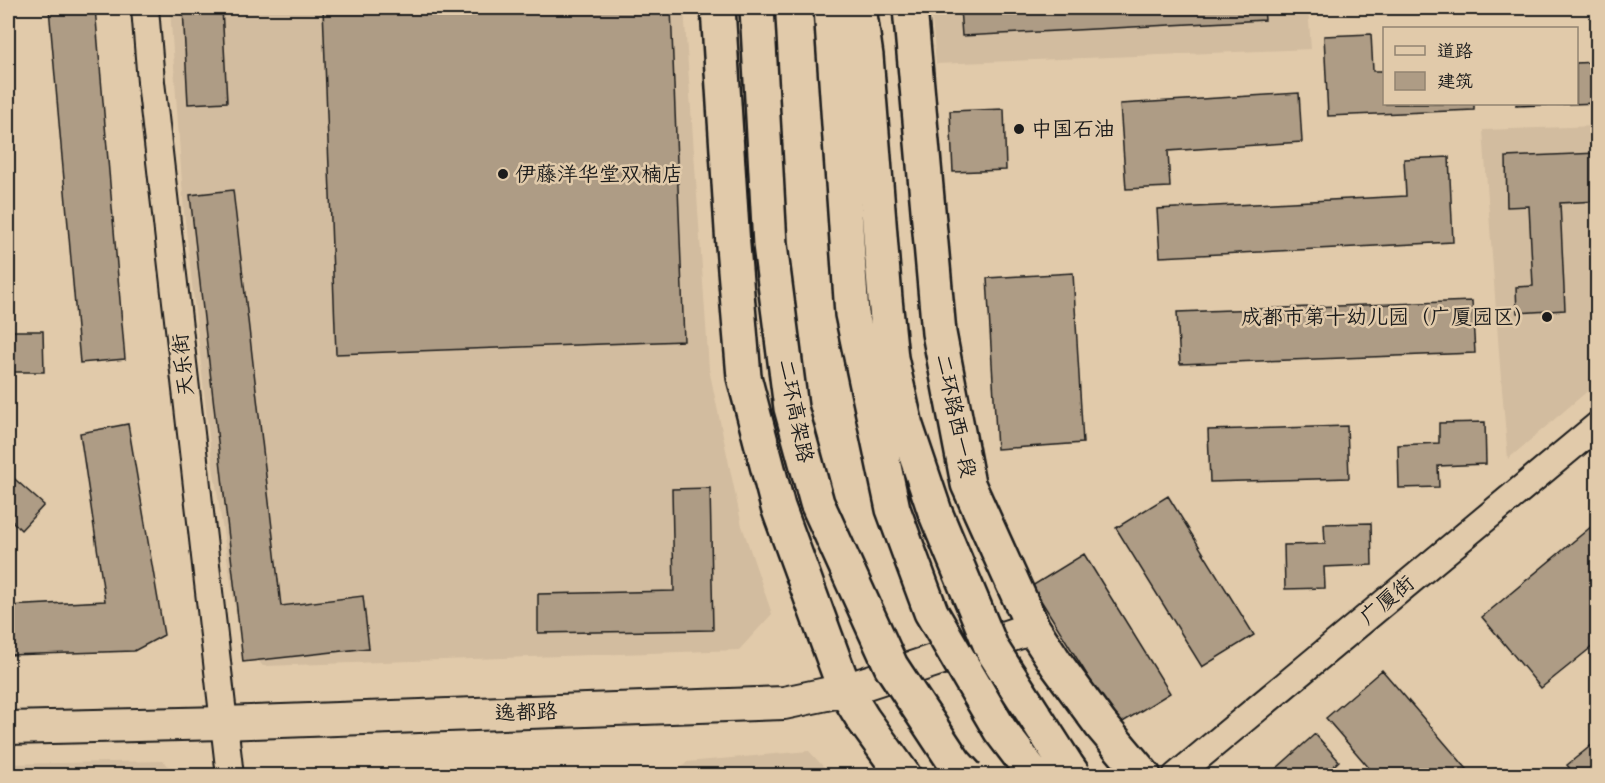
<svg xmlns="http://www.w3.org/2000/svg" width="1605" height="783" font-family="'Balsamiq Sans','LXGW WenKai TC',sans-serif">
  <rect width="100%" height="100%" fill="#e1caaa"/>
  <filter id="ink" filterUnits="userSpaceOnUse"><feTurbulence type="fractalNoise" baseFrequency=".0167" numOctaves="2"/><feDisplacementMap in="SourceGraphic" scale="12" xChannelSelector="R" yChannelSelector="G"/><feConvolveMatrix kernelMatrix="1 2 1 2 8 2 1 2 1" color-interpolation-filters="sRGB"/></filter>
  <g filter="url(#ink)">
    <!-- built -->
    <path fill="#d2bc9f" d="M170,8H684L709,369L742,526L772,614L739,650L263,666L240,641L211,453L184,212Z
      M931,8H1308L1311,49L936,64Z
      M1597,126V383L1508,459L1500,366L1483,130Z
      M809,751L831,775H675L687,762Z
      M163,761L179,775H8V764Z"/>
    <!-- building -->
    <path fill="#ae9c85" stroke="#1c1c1c" stroke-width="1.5" d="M49,8H95L125,359L80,363Z
      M183,8H222L227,102L188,104Z
      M323,8H671L684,341L336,354Z
      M960,8H1264L1265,20L962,36Z
      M1371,34L1373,71H1384V104H1474V110L1328,116L1324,36Z
      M1598,62V103L1516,106V104H1576V63Z
      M1299,93L1302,142L1168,151L1170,187L1126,189L1120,104Z
      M1004,109L1006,170L953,172L950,111Z
      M1598,153V201L1560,203L1565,310L1517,313L1516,287L1533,286L1529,206L1507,207L1506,157Z
      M1449,157L1453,242L1160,257L1157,209L1406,196L1404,159Z
      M233,190L281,606L363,596L369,648L243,662L190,195Z
      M1073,273L1083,443L997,449L987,278Z
      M1472,301L1475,353L1180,364L1177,312Z
      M8,331H43L44,372H8Z
      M1485,422L1486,464L1438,466L1439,487L1399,488L1398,445L1439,443V423Z
      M128,424L164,635L134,651L8,655V606L105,601L80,433Z
      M1347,426L1349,478L1210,482L1208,430Z
      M8,473L44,505L21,530L8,517Z
      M710,488L713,630L538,633V594L674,591L672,489Z
      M1168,496L1254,635L1202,667L1116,528Z
      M1598,521V642L1541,688L1482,617Z
      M1371,523L1372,565L1324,567L1325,588L1285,589L1284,545L1325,544L1324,524Z
      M1084,554L1170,693L1118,725L1032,586Z
      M1382,670L1473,776H1376L1326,718Z
      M1315,734L1339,761L1323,776H1268Z
      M1598,740V776H1576L1567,765Z"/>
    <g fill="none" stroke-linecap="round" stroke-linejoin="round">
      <defs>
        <path id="minor" d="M145,8L151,82L230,776
          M1176,776L1598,425"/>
        <path id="tertiary" d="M8,728L224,723L784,703L845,690L1033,628"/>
        <path id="secondary" d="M718,8L733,246L744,377L778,507L845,690L863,719L904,776
          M910,8L939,333L968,484L1033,628L1057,665L1101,725L1144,776"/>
      </defs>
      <!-- minor casing -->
      <use href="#minor" stroke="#1c1c1c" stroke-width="30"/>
      <!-- tertiary casing -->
      <use href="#tertiary" stroke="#1c1c1c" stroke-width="36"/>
      <!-- secondary casing -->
      <use href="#secondary" stroke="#1c1c1c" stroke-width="38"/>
      <!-- minor -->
      <use href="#minor" stroke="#e1caaa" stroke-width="26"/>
      <!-- tertiary -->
      <use href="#tertiary" stroke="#e1caaa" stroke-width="32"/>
      <!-- secondary -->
      <use href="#secondary" stroke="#e1caaa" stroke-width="33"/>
      <defs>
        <path id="trunk-bridge" d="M757,8L770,245L791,408L817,503L891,666L955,763L967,776
          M831,8L852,314L893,509L931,612L1000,730L1035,776
          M859,8L866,56L885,299L891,358L906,426L935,512L992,649L1067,766L1074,776"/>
      </defs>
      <!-- trunk-bridge casing -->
      <use href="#trunk-bridge" stroke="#1c1c1c" stroke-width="38" stroke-linecap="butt"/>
      <!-- trunk-bridge -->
      <use href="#trunk-bridge" stroke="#e1caaa" stroke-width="33"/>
    </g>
  </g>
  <!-- markers -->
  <g fill="#1c1c1c" stroke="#e1caaa" stroke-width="2">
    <circle cx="1019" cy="129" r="6"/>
    <circle cx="503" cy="174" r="6"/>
    <circle cx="1547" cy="317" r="6"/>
  </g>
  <g text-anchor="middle" stroke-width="5" stroke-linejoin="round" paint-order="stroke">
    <!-- poi labels -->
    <g font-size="21" fill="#1c1c1c" stroke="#e1caaa" text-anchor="start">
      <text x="1031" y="136">中国石油</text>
      <text x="515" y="181">伊藤洋华堂双楠店</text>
      <text x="1535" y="324" text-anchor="end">成都市第十幼儿园（广厦园区）</text>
    </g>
    <!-- street labels -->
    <g font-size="21" fill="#1c1c1c" stroke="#e1caaa">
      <text transform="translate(183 365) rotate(-96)" y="7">天乐街</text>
      <text transform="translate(796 411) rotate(79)" y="7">二环高架路</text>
      <text transform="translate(956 416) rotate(78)" y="7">二环路西一段</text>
      <text transform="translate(1387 600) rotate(-40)" y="7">广厦街</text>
      <text transform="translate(526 712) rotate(-2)" y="7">逸都路</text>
    </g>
  </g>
  <!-- margin -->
  <rect width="1605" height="783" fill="none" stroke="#e1caaa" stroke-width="30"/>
  <rect x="15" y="15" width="1575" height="753" fill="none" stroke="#1c1c1c" stroke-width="2" filter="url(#ink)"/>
  <!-- legend -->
  <rect x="1383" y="27" width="195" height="78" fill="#e1caaa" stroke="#928471" stroke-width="1.5"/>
  <rect x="1395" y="46" width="30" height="9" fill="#e1caaa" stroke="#928471" stroke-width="1.5"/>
  <text x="1437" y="57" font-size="18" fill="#1c1c1c">道路</text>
  <rect x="1395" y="72" width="30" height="18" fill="#ae9c85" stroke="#928471" stroke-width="1.5"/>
  <text x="1437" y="87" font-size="18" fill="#1c1c1c">建筑</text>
</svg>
